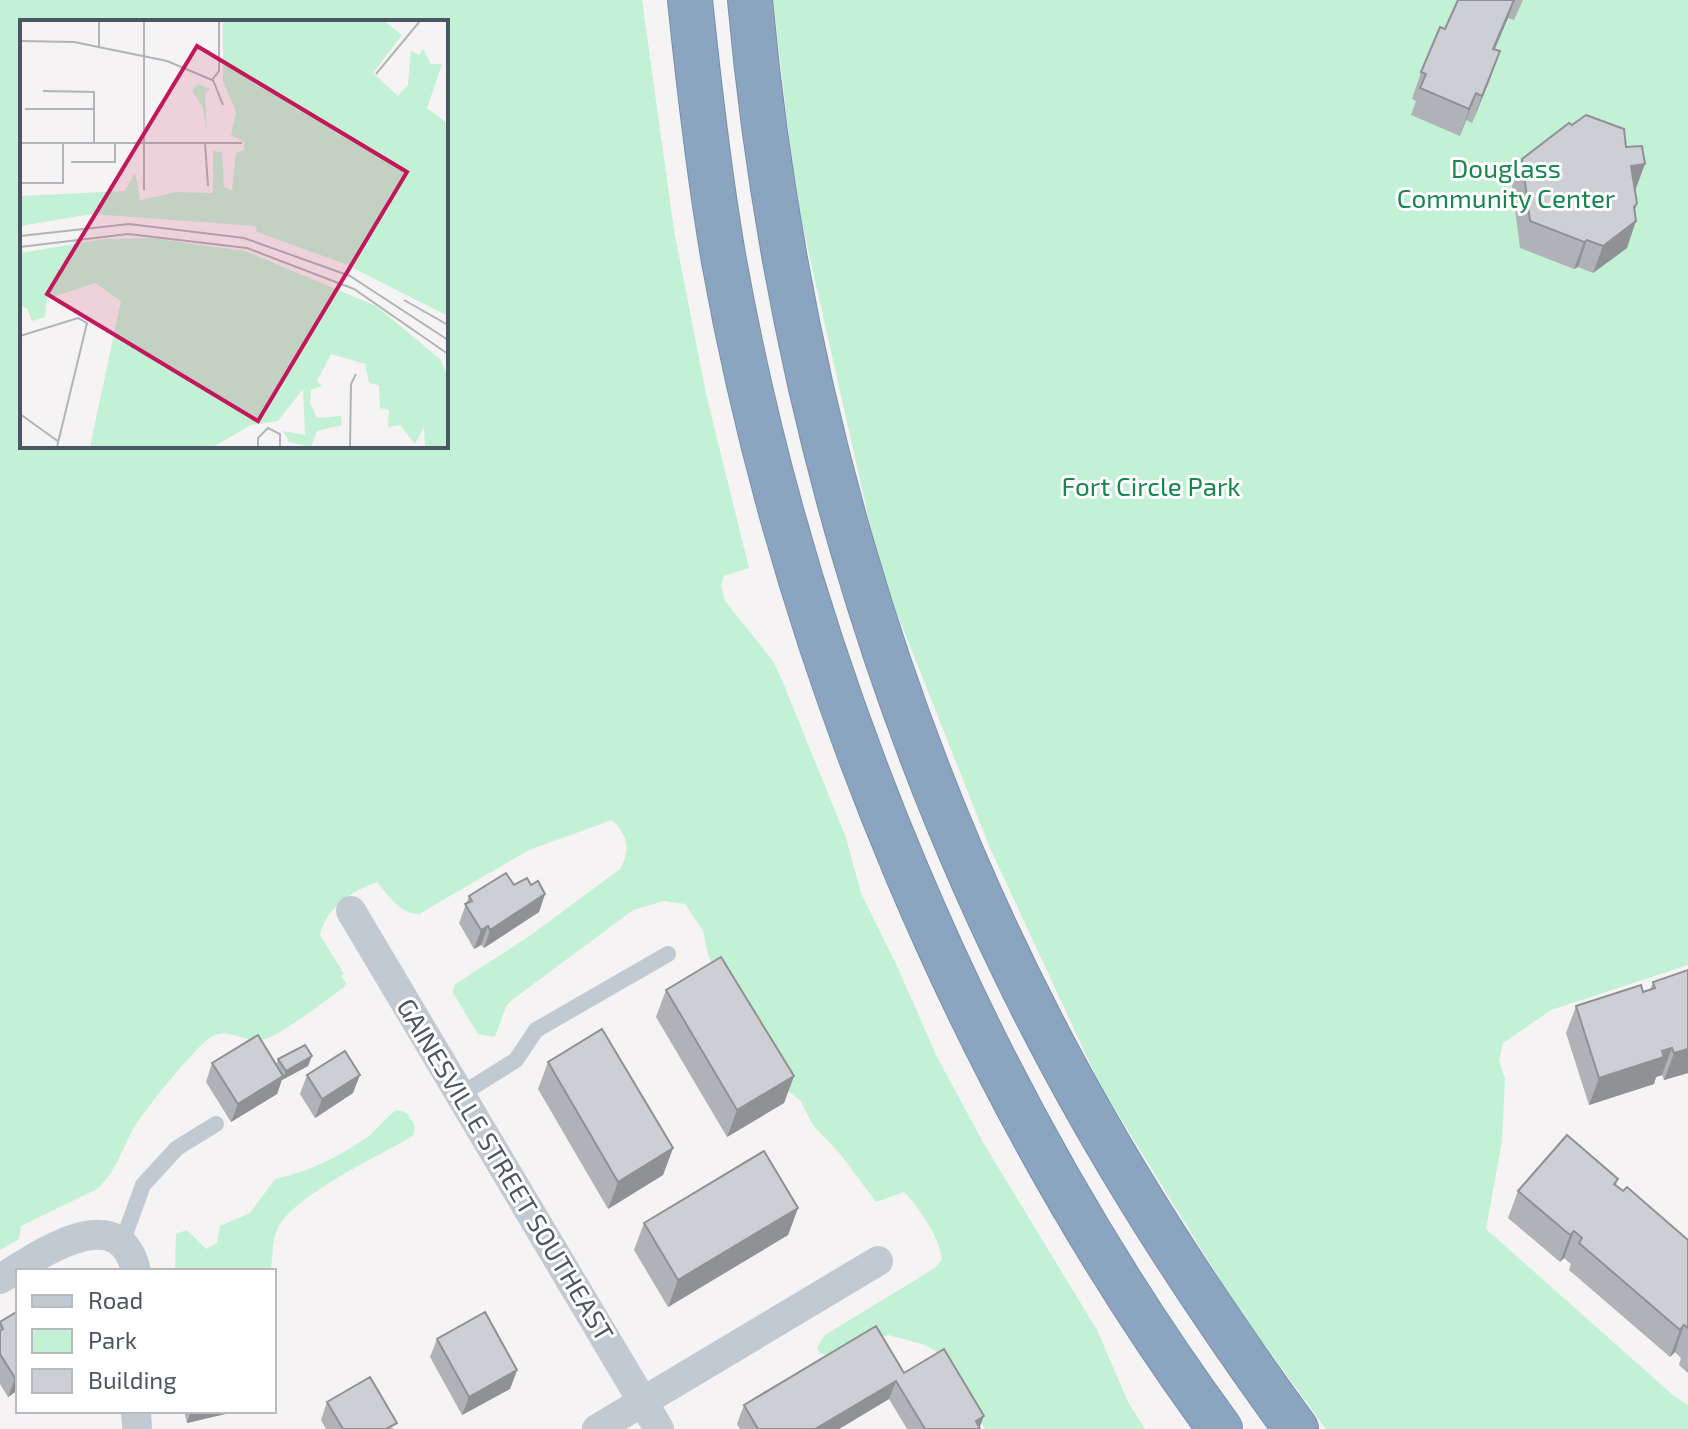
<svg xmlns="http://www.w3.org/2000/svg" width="1688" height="1429" font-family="'Exo 2',sans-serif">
  <rect width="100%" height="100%" fill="#f5f3f3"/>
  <!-- green -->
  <path fill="#c3f1d5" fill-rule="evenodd" d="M0,0H642L674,230L706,394L749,568L724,576L721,586L725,601L773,661L782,680L846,838L861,893L897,966L937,1057L984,1144L1097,1330L1128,1402L1145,1429H985L939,1353L925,1345L888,1335L826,1355L820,1353L817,1348L825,1335L935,1268L942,1259C939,1237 919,1207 904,1192L876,1202L841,1155L813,1125L800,1100L785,1089L716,971L708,955L703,931L685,904L664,901L633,910L512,1000L506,1006L495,1037L478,1034L453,993L454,985L531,935L620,869C631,850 628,835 612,820L529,850L419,914C400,914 389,896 377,882C353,890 325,909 320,935L344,974L341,976L346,983L343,988C324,1001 285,1033 265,1039C247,1045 228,1026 211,1037C196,1046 141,1114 132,1131C121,1152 115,1173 97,1189L21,1226L19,1239L0,1250ZM22,22H446V446H22Z
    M773,0H1688V965L1551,1010L1503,1043L1499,1061L1505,1079L1502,1141L1486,1229L1674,1396L1688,1405V1429H1326L1237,1307L1101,1087L990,848L881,573L796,196Z
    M397,1110L407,1113L415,1126L413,1136C379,1156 294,1195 278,1228C271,1241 274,1257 270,1271H175L176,1234L187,1230L206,1249L217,1243L220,1226L250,1213L275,1179C308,1172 341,1156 369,1136C379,1128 385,1117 397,1110Z"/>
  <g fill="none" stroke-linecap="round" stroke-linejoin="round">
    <defs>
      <path id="highway" d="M690,0C699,87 709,175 724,261C798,672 973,1092 1220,1429
        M750,0C784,374 886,737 1065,1068C1133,1194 1212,1314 1296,1429"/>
    </defs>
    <!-- highway casing -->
    <use href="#highway" stroke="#7690ad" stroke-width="46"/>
    <!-- lane -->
    <path stroke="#c1cad2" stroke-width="16" d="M460,1095L516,1060L536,1030L668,954
      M122,1243L143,1185L177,1148L216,1124"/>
    <!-- street -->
    <path stroke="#c1cad2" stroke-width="30" d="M351,911L659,1429
      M0,1279C37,1257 119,1196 136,1271
      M136,1411L137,1429
      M597,1429L878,1261"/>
    <!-- highway -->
    <use href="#highway" stroke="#8ba5c1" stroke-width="44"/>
  </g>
  <!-- wall -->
  <path fill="#b0b2b7" d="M1458,0H1523L1514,20L1508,18L1495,49L1500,51L1490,79L1472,123L1466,120L1460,136L1411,115L1416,101L1412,99L1421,72L1445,29Z
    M1626,147L1637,203L1627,248L1593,273L1578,267L1574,269L1520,248L1512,186L1522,159Z
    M514,885H531L545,894L539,912L484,948L481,945L474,949L459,923L469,896Z
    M1688,970V1073L1664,1080L1662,1075L1656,1077L1654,1084L1589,1105L1566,1033L1576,1006L1650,990L1653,982Z
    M666,990L794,1076L784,1103L727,1137L656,1017Z
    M312,1056L308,1066L282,1080L277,1094L231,1122L206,1082L212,1063L276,1065L278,1059Z
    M548,1062L673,1148L663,1175L608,1209L538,1089Z
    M307,1075L353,1093L315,1118L300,1094Z
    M1618,1179L1616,1185L1688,1240V1373L1679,1365L1681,1358L1675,1352L1670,1357L1569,1270L1571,1264L1564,1258L1560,1262L1508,1218L1518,1191Z
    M798,1208L788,1235L668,1307L634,1250L644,1223Z
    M18,1311V1390L8,1397L0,1384V1322Z
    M437,1339L517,1370L510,1389L462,1415L430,1357Z
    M904,1373L980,1429H907L889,1399L839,1429H740L737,1424L744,1405Z
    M327,1402L395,1429H326L321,1420Z
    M184,1411H238L187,1423Z"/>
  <!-- shaded-wall -->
  <path fill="#909195" d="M1514,0L1508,18L1483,76L1493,49Z
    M1500,51L1490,79L1472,123L1482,96Z
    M1476,93L1466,120L1460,136L1469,109Z
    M1645,164L1635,191L1631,166Z
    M1637,203L1628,227L1636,221L1627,248L1593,273L1603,246Z
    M1587,240L1578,267L1574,269L1584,242Z
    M545,894L539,912L484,948L490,930Z
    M488,926L481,945L474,949L481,930Z
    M1672,1048L1662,1075L1656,1077L1654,1084L1589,1105L1599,1078Z
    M1688,1049V1073L1664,1080L1674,1053Z
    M312,1056L308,1066L282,1080L286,1071Z
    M360,1075L353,1093L315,1118L322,1099Z
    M283,1076L277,1094L231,1122L238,1104Z
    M794,1076L784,1103L727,1137L737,1110Z
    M673,1148L663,1175L608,1209L618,1182Z
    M798,1208L788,1235L668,1307L678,1280Z
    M1574,1231L1564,1258L1560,1262L1570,1235Z
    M1684,1325L1675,1352L1670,1357L1680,1330Z
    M517,1370L510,1389L462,1415L469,1397Z
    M18,1376V1390L8,1397L15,1378Z
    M896,1381L889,1399L839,1429H815Z
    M191,1411H238L187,1423Z
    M984,1416L979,1429L976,1421Z"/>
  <!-- building -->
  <path fill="#cdcfd5" stroke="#909195" stroke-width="2" d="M1458,0H1514L1493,49L1500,51L1482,96L1476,93L1469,109L1420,88L1426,74L1421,72L1440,27L1445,29Z
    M1586,115L1624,129L1626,147L1642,146L1645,164L1631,166L1637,203L1634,207L1636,221L1603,246L1587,240L1584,242L1530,221L1522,159L1569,123L1572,125Z
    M506,873L514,885L527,878L531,885L538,881L545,894L490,930L488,926L481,930L465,904L472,901L469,896Z
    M721,957L794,1076L737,1110L666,990Z
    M1688,970V1049L1674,1053L1672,1048L1662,1051L1664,1057L1599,1078L1576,1006L1641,985L1643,992L1655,988L1653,982Z
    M602,1029L673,1148L618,1182L548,1062Z
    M258,1035L283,1076L238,1104L212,1063Z
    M305,1045L312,1056L286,1071L278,1059Z
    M345,1051L360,1075L322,1099L307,1075Z
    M1567,1135L1618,1179L1614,1184L1623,1191L1627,1187L1688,1240V1328L1684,1325L1680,1330L1579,1243L1582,1238L1574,1231L1570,1235L1518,1191Z
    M764,1151L798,1208L678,1280L644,1223Z
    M18,1311V1376L15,1378L0,1354V1331L3,1329L0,1322Z
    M485,1312L517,1370L469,1397L437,1339Z
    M876,1326L904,1373L944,1349L984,1416L976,1421L980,1429H925L896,1381L815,1429H758L744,1405Z
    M370,1377L397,1423L386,1429H343L327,1402Z"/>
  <g text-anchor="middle" stroke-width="6" stroke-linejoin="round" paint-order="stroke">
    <!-- park labels -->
    <g font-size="26" fill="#17864f" stroke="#fff">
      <text x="1506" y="178">Douglass<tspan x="1506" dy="30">Community Center</tspan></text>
      <text x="1151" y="496">Fort Circle Park</text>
    </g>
    <!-- street labels -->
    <g font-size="26" fill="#4a5661" stroke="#fff">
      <text transform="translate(505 1170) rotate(59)" y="9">GAINESVILLE STREET SOUTHEAST</text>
    </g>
  </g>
  <!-- overview -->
  <g transform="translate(20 20)">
    <rect width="428" height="428" fill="#f5f3f3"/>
    <path d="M203,1H364L382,15L353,53L378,76L388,65L391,31L399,35L403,29L411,44H422L407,88L428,104V296L325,244L237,212L235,206L72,194L0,206V176L105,171L115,153L120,180L157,172L193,173V131L202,132L204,167L212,170L216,133L224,130V122L211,115L216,92L203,61ZM178,64L190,69L185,73L187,114L183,87L172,71ZM130,218L225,231L356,286L420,339L428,356V427H405L404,407L395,424L380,405L368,407L369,390L360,388L359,365L349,363L345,344L311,334L297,361L302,366L291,370L290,383L297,398L321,396L322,405L297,411L291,427L269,422L263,411L285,415L283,369L258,401L231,405L193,427H70L101,281L75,263L27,279L25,297L12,301L7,288L0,286V233L85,219Z" fill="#c3f1d5"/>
    <path fill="none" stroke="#b1b4b9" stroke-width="2" d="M79,1V27M0,21L54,22L147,41L192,60L199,51V1M356,54L400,1M193,60L203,85M23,71L74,72V123M5,89H74M0,123H222M185,123L188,166M51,142H95V123M0,163H43V123M124,170V1M0,216L109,204L224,218L330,256L428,320M0,227L108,214L227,228L334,269L428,334M384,280L428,305M0,316L58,298L67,303L37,427M0,394L39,422M238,427V418L248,408L260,414V427M330,427L331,364L336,354"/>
    <path fill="#c2185b" fill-opacity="0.15" stroke="#c2185b" stroke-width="4" d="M177,26L387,152L238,401L27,274Z"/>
    <rect width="428" height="428" fill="none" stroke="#4a5661" stroke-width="4"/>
  </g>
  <!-- legend -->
  <rect x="16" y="1269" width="260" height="144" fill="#ffffff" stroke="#b7bbc0" stroke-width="2"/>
  <rect x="32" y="1295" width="40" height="12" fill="#c1cad2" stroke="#b7bbc0" stroke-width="2"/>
  <text x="88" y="1309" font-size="24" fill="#4a5661">Road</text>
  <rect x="32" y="1329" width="40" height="24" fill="#c3f1d5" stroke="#b7bbc0" stroke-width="2"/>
  <text x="88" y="1349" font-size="24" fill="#4a5661">Park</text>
  <rect x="32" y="1369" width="40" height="24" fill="#cdcfd5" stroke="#b7bbc0" stroke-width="2"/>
  <text x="88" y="1389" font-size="24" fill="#4a5661">Building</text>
</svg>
